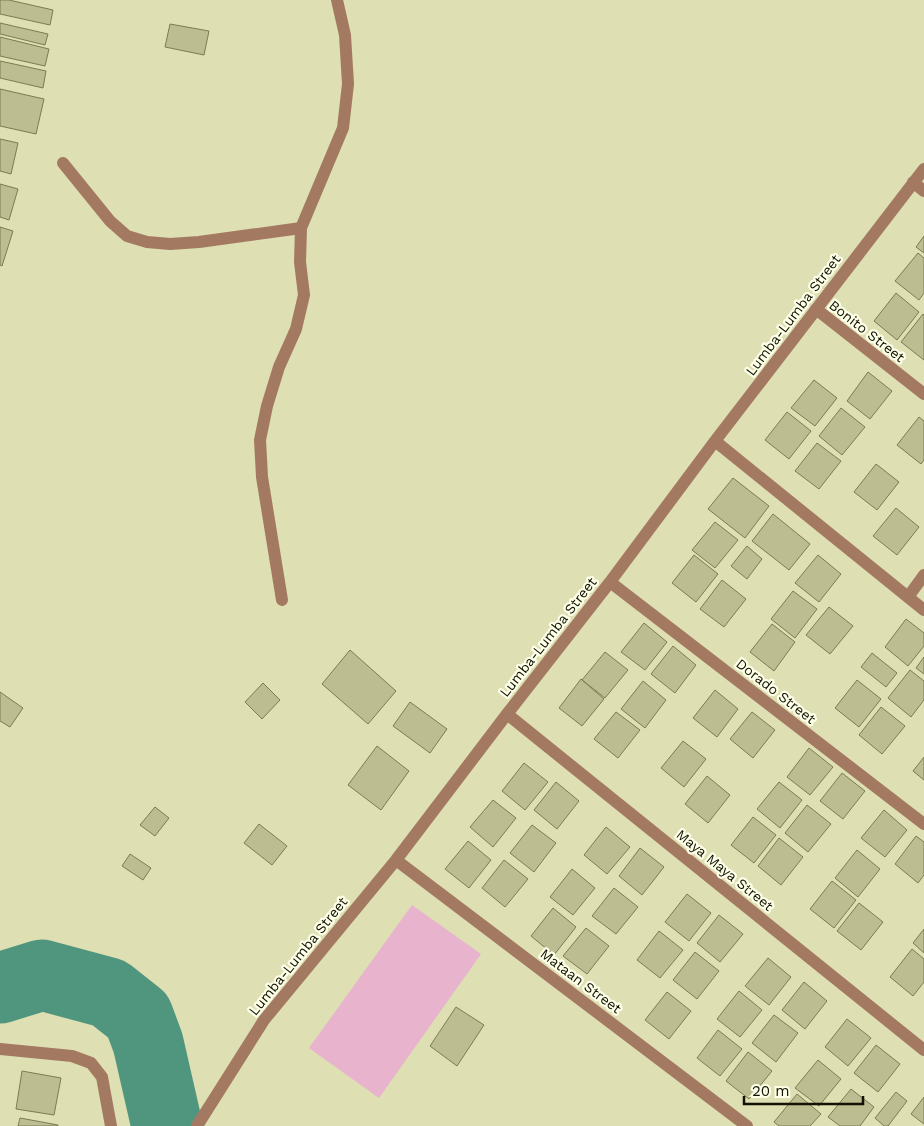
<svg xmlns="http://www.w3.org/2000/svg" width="924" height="1126" font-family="'Work Sans',sans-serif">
  <rect width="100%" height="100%" fill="#dedfb2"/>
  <!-- green -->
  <path fill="#e8b3cc" d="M412,905L481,954L379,1098L309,1048Z"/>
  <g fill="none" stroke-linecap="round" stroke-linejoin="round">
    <!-- river -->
    <path stroke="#50967e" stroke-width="71" d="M0,988L42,975L109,993L138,1016L148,1043L167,1126"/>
  </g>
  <!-- building -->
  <path fill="#bcbd91" stroke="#7b7c52" d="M0,0H9L53,10L50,25L0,14Z
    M0,23L48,34L45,45L0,34Z
    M170,24L209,31L204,55L165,47Z
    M0,37L49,49L45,66L0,56Z
    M0,61L46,71L43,88L0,78Z
    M0,89L44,99L36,134L0,126Z
    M0,139L18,143L11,174L0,171Z
    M0,184L18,189L9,220L0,217Z
    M0,227L13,231L2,266L0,265Z
    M924,236V253L916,247Z
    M918,253L924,258V293L919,300L895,281Z
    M896,293L919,312L897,340L874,321Z
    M923,314L924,315V360L901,342Z
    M868,372L892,391L870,419L847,401Z
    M814,380L837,398L815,426L791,408Z
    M841,408L865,427L842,455L819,436Z
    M787,412L811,431L789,459L765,440Z
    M919,417L924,421V460L921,464L897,445Z
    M817,443L841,461L819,489L795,471Z
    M876,464L899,482L877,510L854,492Z
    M733,478L769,506L745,538L708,509Z
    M896,508L919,527L897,555L873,536Z
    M773,514L810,544L789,570L752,541Z
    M715,522L738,540L715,568L692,550Z
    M747,546L762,559L747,579L731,566Z
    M694,555L718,574L696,602L672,583Z
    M818,555L841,574L819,602L795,583Z
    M722,580L746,599L724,627L700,609Z
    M793,591L817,609L795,638L771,619Z
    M829,607L853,626L830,654L806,635Z
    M906,619L924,633V646L908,666L885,647Z
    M644,623L667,642L645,670L621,652Z
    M772,624L795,642L774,671L750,652Z
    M673,646L696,665L675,693L651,674Z
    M350,650L396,691L368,724L322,684Z
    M605,652L628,670L605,698L582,680Z
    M872,653L897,673L886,687L861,667Z
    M924,657V674L916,668Z
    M910,670L924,681V700L911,717L888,698Z
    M581,679L604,699L582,726L559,708Z
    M857,680L881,699L859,727L835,708Z
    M643,681L666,700L645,728L621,709Z
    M263,683L280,700L262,719L245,702Z
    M715,690L738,709L717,737L693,718Z
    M0,692L23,708L10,727L0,721Z
    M410,702L447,729L430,753L393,726Z
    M881,707L905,726L882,754L859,735Z
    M616,712L640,730L618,758L594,739Z
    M752,712L775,730L753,758L730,739Z
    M683,741L706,759L684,787L661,768Z
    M377,746L409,771L381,810L348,785Z
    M809,748L833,767L810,795L787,777Z
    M924,757V780L913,771Z
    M524,763L548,782L525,810L502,791Z
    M842,773L865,791L843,819L820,801Z
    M707,776L730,795L708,823L685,804Z
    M556,782L579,801L557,829L534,810Z
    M779,782L802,800L780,828L757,809Z
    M493,800L516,818L493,847L470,827Z
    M807,805L831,824L808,852L785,833Z
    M155,807L169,818L155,836L140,825Z
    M884,810L907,830L885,857L861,838Z
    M753,817L776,835L754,863L731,845Z
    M259,824L287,846L272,865L244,843Z
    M532,825L556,843L534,872L510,853Z
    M606,827L630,847L607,874L584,855Z
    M916,836L924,842V875L918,883L895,864Z
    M779,838L803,857L781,885L758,866Z
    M468,841L491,860L469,888L445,869Z
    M640,848L664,867L642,895L619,876Z
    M857,850L880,869L858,897L835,878Z
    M130,854L151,868L143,880L122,866Z
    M504,860L528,879L505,907L482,888Z
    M572,869L595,888L573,915L550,897Z
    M832,881L856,900L834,928L810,909Z
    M614,888L638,907L616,934L592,916Z
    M687,894L711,913L689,941L665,922Z
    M859,903L883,922L861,950L837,931Z
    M553,908L576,927L554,955L531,936Z
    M719,915L743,934L720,962L697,943Z
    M586,928L609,946L587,974L563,956Z
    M924,929V953L913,943Z
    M659,931L683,950L660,978L637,960Z
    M912,949L924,959V982L913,996L890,977Z
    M695,952L719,971L697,999L673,980Z
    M768,958L791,977L769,1005L745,986Z
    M804,982L827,1001L805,1029L782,1010Z
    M739,991L762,1010L740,1037L717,1019Z
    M667,992L691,1011L669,1039L645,1020Z
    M456,1007L484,1025L457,1066L430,1046Z
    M774,1015L798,1033L776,1062L752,1043Z
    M847,1019L871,1038L848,1066L825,1047Z
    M718,1030L742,1049L720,1076L697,1058Z
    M876,1045L900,1064L878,1092L854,1073Z
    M748,1052L772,1071L749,1099L726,1081Z
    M818,1060L841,1079L819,1106L795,1088Z
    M22,1071L61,1078L54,1115L16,1109Z
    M851,1089L874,1107L860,1126H840L828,1117Z
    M896,1092L907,1101L888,1126H884L875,1118Z
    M797,1094L821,1114L810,1126H779L774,1122Z
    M924,1097V1124L911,1114Z
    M20,1118L58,1125V1126H18Z"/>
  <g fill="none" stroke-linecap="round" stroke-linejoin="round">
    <!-- service -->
    <path stroke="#a47962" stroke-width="12" d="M63,163L110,221L127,236L147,242L170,244L199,242L301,228
      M908,597L924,575"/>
    <!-- minor -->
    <path stroke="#a47962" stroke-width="12" d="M913,182L924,191
      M816,309L924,394
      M715,441L924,610
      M610,582L924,824
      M282,600L262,477L260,440L267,406L279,367L296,329L304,295L300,262L301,228L343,128L348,84L345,35L337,0
      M507,714L924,1050
      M396,860L747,1126
      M0,1049L72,1056L91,1063L102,1077L111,1126
      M197,1126L264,1020L396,860L507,714L610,582L715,441L924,169"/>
  </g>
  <g text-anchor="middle" stroke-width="4.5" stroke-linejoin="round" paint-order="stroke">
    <!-- street labels -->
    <g font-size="14" fill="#131304" stroke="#feffe8">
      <text transform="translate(793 315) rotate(-53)" y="5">Lumba-Lumba Street</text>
      <text transform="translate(867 331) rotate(38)" y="5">Bonito Street</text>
      <text transform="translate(548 637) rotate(-52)" y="5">Lumba-Lumba Street</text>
      <text transform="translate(776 691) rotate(38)" y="5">Dorado Street</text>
      <text transform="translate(725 870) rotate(39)" y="5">Maya Maya Street</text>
      <text transform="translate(298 956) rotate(-51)" y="5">Lumba-Lumba Street</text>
      <text transform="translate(581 981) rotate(37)" y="5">Mataan Street</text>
    </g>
  </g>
  <!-- scale -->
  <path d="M744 1096v8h119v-8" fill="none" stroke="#131304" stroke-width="2.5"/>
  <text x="752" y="1096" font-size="15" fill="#131304" stroke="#feffe8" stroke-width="4" paint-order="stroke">20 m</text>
</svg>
